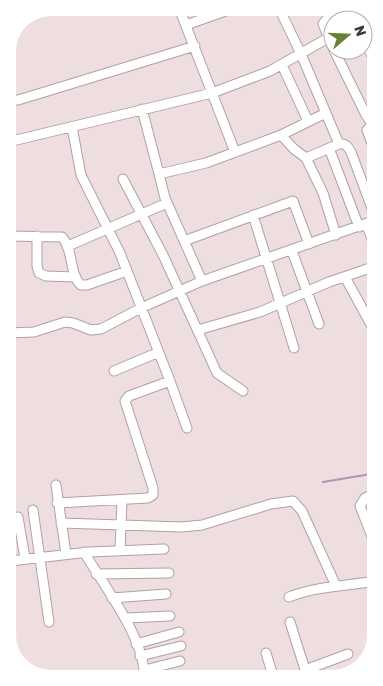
<svg xmlns="http://www.w3.org/2000/svg" width="383" height="686" font-family="Rubik,sans-serif">
  <rect width="100%" height="100%" fill="#eedee0"/>
  <g fill="none" stroke-linecap="round" stroke-linejoin="round">
    <!-- stream -->
    <path stroke="#ad96b0" stroke-width="2" d="M323,482L365,475L374,472"/>
    <defs>
      <path id="minor" d="M179,8L235,152
        M279,8L301,54L339,144
        M352,13L355,20
        M186,25L234,8
        M363,37L372,56
        M333,48L323,24L326,20L341,10
        M334,50L366,115L372,124
        M282,65L308,121
        M8,100H18L38,94L195,46
        M142,109L159,174
        M373,124L367,130L373,146
        M72,127L81,175L120,253L170,381L187,428
        M281,135L294,149L306,158L323,193L336,235
        M8,142L212,93L270,71L328,38
        M329,148L359,227
        M306,158L339,144C346,143 348,147 351,152L373,211
        M123,179L163,255L217,373L243,391
        M253,215L294,348
        M366,224L373,241
        M9,236L62,237C74,250 69,275 81,285H87L127,271
        M37,236V266L39,273L46,276L76,277
        M184,241L293,201L309,244
        M68,246L167,203
        M292,251L319,324
        M345,277L374,330
        M202,281L165,198L159,174L206,163L281,135L326,113
        M198,330L260,312L329,282L373,267
        M9,333L34,332L65,322L73,323L91,330L101,329L141,308L202,281L373,221
        M114,371L159,352
        M56,485L66,554
        M375,493L365,498L360,506L375,544
        M57,503L148,498L153,495V488L125,401L129,396L170,381
        M33,510L49,622
        M18,517L25,558
        M61,523L182,527L202,525L271,504L293,501L302,511L336,586
        M120,550L122,500
        M84,552C103,585 146,639 144,677
        M10,561L89,552L164,549
        M96,574L169,573
        M289,597C317,586 346,586 375,581
        M112,598L166,594
        M126,618L170,616
        M290,622L307,676
        M136,644L179,632
        M266,653L273,676
        M140,656L181,646
        M145,670L180,661
        M305,670L348,654"/>
    </defs>
    <!-- minor casing -->
    <use href="#minor" stroke="#b0a1a3" stroke-width="11"/>
    <!-- minor -->
    <use href="#minor" stroke="#fff" stroke-width="9"/>
  </g>
  <!-- crop -->
  <path d="M0 0H383V686H0ZM51 16H332A35 35 0 0 1 367 51V635A35 35 0 0 1 332 670H51A35 35 0 0 1 16 635V51A35 35 0 0 1 51 16Z" fill="#fff" fill-rule="evenodd"/>
  <!-- north arrow -->
  <g transform="translate(348 35) rotate(71)"><circle r="24" fill="#ffffff" stroke="#b1afaf"/>
  <path d="M0-4L9 19L0 12L-9 19Z" fill="#688134"/>
  <text y="-8" font-size="14" font-weight="bold" text-anchor="middle" fill="#3d3738">N</text>
  </g>
</svg>
